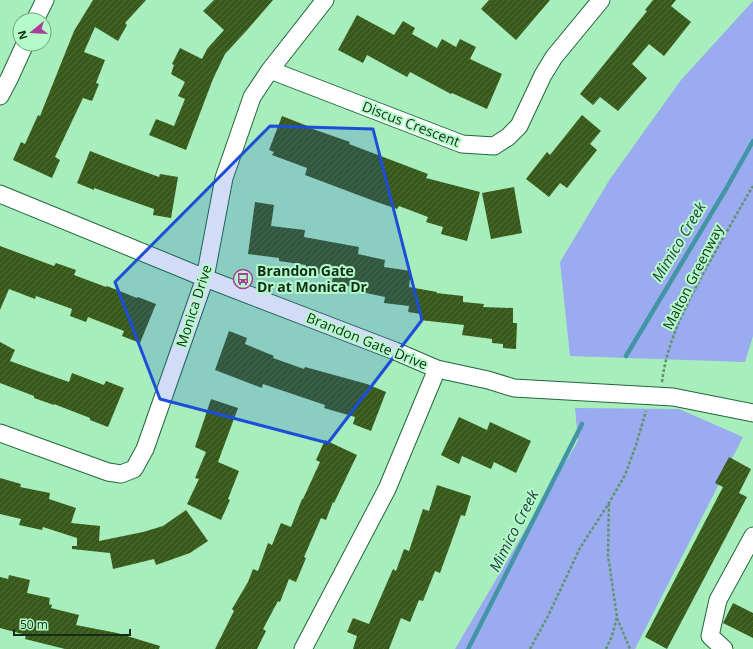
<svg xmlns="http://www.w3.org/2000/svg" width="753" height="649" font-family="'Open Sans',sans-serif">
  <defs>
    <pattern id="building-hatch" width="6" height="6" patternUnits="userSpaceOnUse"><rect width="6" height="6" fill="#37591a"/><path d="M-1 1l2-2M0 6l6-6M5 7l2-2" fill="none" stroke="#516e3a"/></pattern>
  </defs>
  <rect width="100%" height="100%" fill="#a7eebc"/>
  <!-- green -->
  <path fill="#9aabef" d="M753,1V336L745,362L570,356L560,262L610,179L681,80Z
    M575,408L679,409L743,437L635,649H455L578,441Z"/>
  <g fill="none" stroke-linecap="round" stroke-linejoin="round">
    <!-- stream -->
    <path stroke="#4395a6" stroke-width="4.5" d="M626,356L726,189L753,141
      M468,649L582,424"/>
  </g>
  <!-- building -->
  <path fill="url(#building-hatch)" d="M93,0H146L125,23L127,25L118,41L95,27L84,52L105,60L96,83L99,84L92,101L83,98L55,157L60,160L52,178L13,160L21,142L25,144L38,115L40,116L74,31Z
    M214,0H273L248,29L225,54L213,79L186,150L149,135L156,119L174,126L185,99L178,96L185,82L171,74L174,65L172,64L180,48L202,59L207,49L224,30L203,11Z
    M489,0H550L516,40L481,9Z
    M653,0H676L671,6L691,22L664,56L649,44L632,64L647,78L618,111L600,97L593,105L580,94L647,11L645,10Z
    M357,15L394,35L403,21L415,28L412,34L437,48L442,39L456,47L460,39L476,47L470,59L502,74L487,109L452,93L451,94L410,72L407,77L367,55L363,63L338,50Z
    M582,115L601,131L590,144L597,150L567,188L560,183L549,197L526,179L547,152L550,155Z
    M282,116L310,127V128L350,142L349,144L428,174L426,178L480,192L467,241L441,234L443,227L426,222L428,217L399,206L397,209L374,201L305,175L307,168L272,155L274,152L269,150Z
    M90,151L118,162L159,177L160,174L178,177L171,218L153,215L154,209L94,188V190L77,183Z
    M514,187L522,233L491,239L482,193Z
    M255,202L274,205L271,226L305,230L304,237L359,247L358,254L385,260L384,267L411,271L409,287L437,292L436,293L463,296V302L484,304L483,307L513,308V323H517L516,349L503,348V344L492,343V339L462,335L464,325L420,320L421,314L408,312L409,306L384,303L385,297L357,291V288L332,282L333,276L305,271L306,265L279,261V258L248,254Z
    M0,246L54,266L56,263L76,270L74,275L106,287L107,286L137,298L138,297L156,304L140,343L122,336L124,331L88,317L86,322L70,316L72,309L36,296L35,299L9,289L0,310Z
    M229,331L247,338L245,344L274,356L273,358L304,369L305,367L367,384L386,392L371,431L353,424L355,417L324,408L325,405L263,384L262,388L215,370Z
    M0,342L15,350L10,361L46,374L69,382L72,373L104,385L106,381L124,388L108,427L90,420V418L54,404V405L34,398V396L0,383Z
    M211,399L238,408L218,462L239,471L228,499L230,500L221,520L187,504L199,479L195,478L206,452L195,447Z
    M459,417L487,430L490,422L531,441L516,473L494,462L491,469L462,456L459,464L441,455Z
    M325,440L357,455L334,503L333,502L326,520L321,518L304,557L306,558L296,582L289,579L280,602L278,601L263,629L266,631L257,649H215L234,611L232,609L248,582L253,569L258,571L268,543L272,545L281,523L291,527L302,499H303L320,462L316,460Z
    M729,457L751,469L739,493L747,497L667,649L645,637L723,487L715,483Z
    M0,478L21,484L20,487L50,493L49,499L76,508L71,523L100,526L99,541L143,532L163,526L186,510L208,541L190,553L156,565L154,559L113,569L110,553L72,549V546H77V538L43,527L42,530L19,525L21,519L0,514Z
    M437,485L471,496L465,516L461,515L440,573L435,571L423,601L419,600L410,622L401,618L389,649H353L357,636L347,632L353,618L369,624L393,569L396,571L404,549L409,551L423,509L429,511Z
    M9,575L30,580L27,593L50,598L49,604L52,605L51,608L79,615L76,625L117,633L160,646L159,649H65L25,639L26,635L0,628V577L8,579Z
    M733,603L753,613V638L723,623Z"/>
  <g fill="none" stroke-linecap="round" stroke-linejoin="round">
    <defs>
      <path id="minor" d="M35,20L45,0
        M270,70L462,144L494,146L508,137L519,126L543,75L554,57L601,0
        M0,96L9,79L25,44
        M0,194L205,278L395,351L437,369L488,380L514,388L673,397L753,413
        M0,433L108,472L121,474L134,469L145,449L205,278L224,178L252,97L270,70L325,0
        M303,649L387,489L437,369
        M724,649L710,636L718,600L753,536"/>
    </defs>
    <!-- minor casing -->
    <use href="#minor" stroke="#20673c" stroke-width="19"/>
    <!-- path -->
    <path stroke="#609370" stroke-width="2.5" stroke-dasharray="3 2" stroke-linecap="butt" d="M662,382C667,339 689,300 709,263C724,237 738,211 753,186
      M617,618L630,649
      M530,649L548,616L580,548L609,503L625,475L636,445L646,411
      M606,649L612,636L617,617L608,555L609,504"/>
    <!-- minor -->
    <use href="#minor" stroke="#fff" stroke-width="17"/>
  </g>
  <!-- marked area -->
  <path fill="#1d4ed8" fill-opacity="0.2" stroke="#1d4ed8" stroke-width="3" stroke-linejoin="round" d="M270,126L373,129L422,320L328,443L160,399L115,282Z"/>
  <!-- icons -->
  <defs>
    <symbol id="bus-ring" viewBox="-11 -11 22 22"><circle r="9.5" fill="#b4fbc8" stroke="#aa3c9b" stroke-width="1.5"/><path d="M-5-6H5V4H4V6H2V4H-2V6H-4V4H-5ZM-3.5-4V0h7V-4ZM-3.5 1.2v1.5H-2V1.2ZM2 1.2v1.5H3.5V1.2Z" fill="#aa3c9b"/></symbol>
  </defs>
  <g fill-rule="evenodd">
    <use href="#bus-ring" x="232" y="268" width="22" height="22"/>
  </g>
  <g text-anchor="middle" stroke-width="4" stroke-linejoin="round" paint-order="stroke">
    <!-- street labels -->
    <g font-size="14" fill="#102d1b" stroke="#b4fbc8">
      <text transform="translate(411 124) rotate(21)" y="5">Discus Crescent</text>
      <text transform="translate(693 277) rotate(-63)" y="5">Malton Greenway</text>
      <text transform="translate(194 306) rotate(-72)" y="5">Monica Drive</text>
      <text transform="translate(367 341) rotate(22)" y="5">Brandon Gate Drive</text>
    </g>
    <!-- poi labels -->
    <g font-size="14" font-weight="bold" fill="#102d1b" stroke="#b4fbc8" text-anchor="start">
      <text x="257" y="276">Brandon Gate<tspan x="257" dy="16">Dr at Monica Dr</tspan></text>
    </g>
    <!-- water labels -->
    <g font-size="15" font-style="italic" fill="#274247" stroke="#b4fbc8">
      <text transform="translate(679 242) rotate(-59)" y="5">Mimico Creek</text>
      <text transform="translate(514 531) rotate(-63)" y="5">Mimico Creek</text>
    </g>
  </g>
  <!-- north arrow -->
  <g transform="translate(32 32) rotate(252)"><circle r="19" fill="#b4fbc8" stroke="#72a983"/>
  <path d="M0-3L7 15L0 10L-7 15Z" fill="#aa3c9b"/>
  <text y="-6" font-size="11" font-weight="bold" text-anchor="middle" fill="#102d1b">N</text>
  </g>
  <!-- scale -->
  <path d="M14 629v6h116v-6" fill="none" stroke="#102d1b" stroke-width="2"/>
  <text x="20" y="629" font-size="12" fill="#102d1b" stroke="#b4fbc8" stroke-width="3" paint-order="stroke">50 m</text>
</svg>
